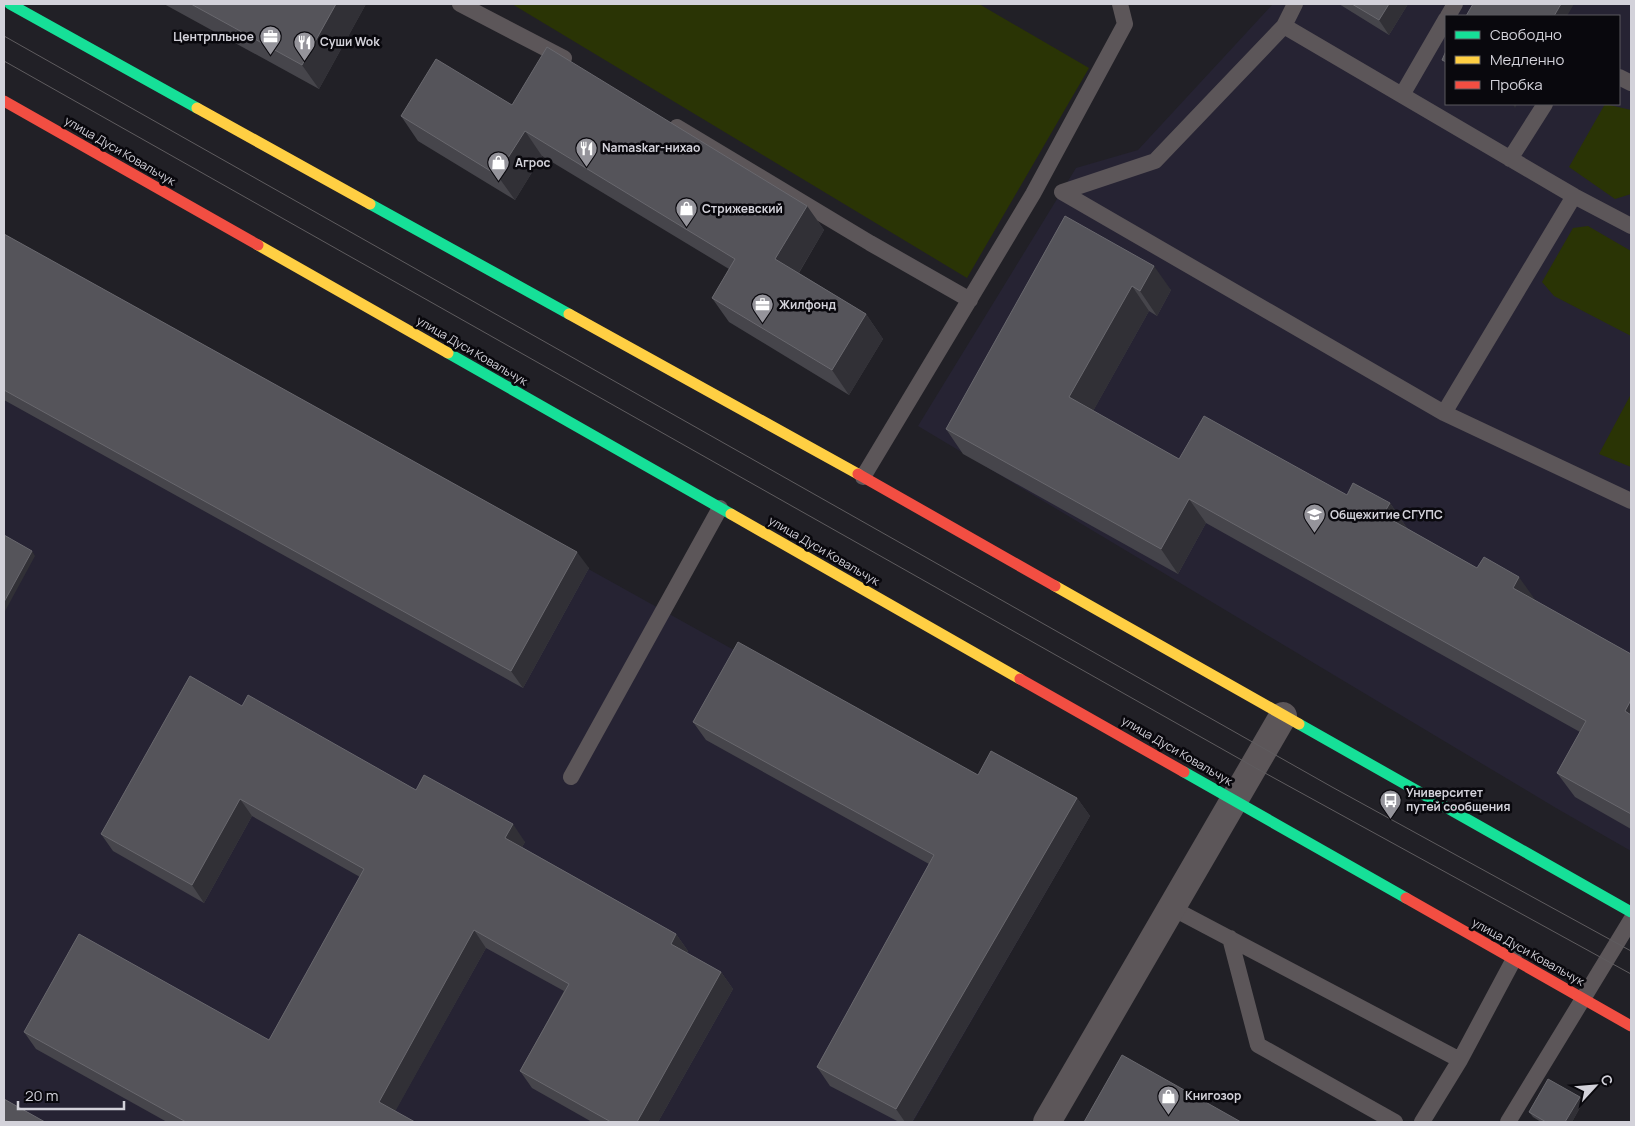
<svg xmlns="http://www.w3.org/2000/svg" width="1635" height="1126" font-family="Manrope,sans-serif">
  <rect width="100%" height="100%" fill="#212026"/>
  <!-- built -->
  <path fill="#262333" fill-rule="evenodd" d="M1273,4H1631V851L1556,808L918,426L1076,168L1138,150ZM1446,16H1619V104H1446Z
    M4,244L991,793L1090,816L913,1122H4Z"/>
  <!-- green -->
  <path fill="#2a3405" d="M512,4H979L1089,68L967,278Z
    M1605,104L1631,110V194L1615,199L1569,167Z
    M1588,226L1631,251V336L1554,296L1542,282L1573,228Z
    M1631,394V467L1599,454Z"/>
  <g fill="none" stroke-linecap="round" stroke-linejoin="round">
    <!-- lane -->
    <path stroke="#5c5659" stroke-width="16" d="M460,4L564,58
      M1448,16L1455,4
      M1284,26L1295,4
      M1619,77L1631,83
      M1402,95L1446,19
      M677,127L870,243L970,300
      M1510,159L1545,104
      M1631,226L1574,196L1284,26L1155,161L1062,192L1444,413L1631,501
      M1444,413L1574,196
      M863,477L1033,194L1125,24L1120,4
      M571,777L720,508
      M1172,908L1460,1060
      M1230,938L1258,1045L1395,1122
      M1422,1122L1460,1060L1514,959
      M1508,1122L1631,920"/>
    <!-- street -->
    <path stroke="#5c5659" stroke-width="28" d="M1047,1122L1283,716"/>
    <!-- fast -->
    <path stroke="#16e098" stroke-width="11" d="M10,4L197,108
      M370,204L569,314
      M448,353L731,514
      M1299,724L1631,912
      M1184,772L1406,898"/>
    <!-- slow -->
    <path stroke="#ffcf43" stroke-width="11" d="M197,108L370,204
      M258,245L448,353
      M569,314L858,474
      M731,514L1020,679
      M1055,586L1299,724"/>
    <!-- jam -->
    <path stroke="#f24e42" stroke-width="11" d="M4,101L258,245
      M858,474L1055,586
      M1020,679L1184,772
      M1406,898L1631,1026"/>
    <!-- tram -->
    <path stroke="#5f5c5f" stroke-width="1" d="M4,36L1332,787L1631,951
      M4,61L1254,767L1631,974"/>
  </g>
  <!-- wall -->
  <path fill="#46454b" d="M164,4H366L319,89Z
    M1339,4H1408L1389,35Z
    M512,105L807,206L824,230L799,273L866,314L883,339L849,395L729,322L712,298L729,269L542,156L515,200L418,141L401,116Z
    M1065,216L1171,290L1157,316L1149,311L1093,411L1179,459L1347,495L1390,503L1407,528H1406L1631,654V829L1575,797L1557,773L1580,732L1206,523L1178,574L963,454L946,429Z
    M4,234L589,568L523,688L4,400Z
    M242,706L525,842L522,847L676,934L688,951L687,953L721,972L733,989L658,1122H592L532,1088L520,1071L564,991L486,948L395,1111L415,1122H167L36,1049L24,1032L269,1040L360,877L252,816L204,903L113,851L101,834Z
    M693,722L978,775L1077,798L1090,816L912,1122H899L830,1086L817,1067L929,864L706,740Z
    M1580,1097L1583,1102L1572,1122H1541L1533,1117L1529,1112Z"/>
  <!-- shaded-wall -->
  <path fill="#313036" d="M336,4H366L319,89L302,65Z
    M1389,4H1408L1389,35L1379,20Z
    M1561,4H1574L1567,16H1554Z
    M1513,104H1517L1515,108Z
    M525,131L542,156L515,200L497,175Z
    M807,206L824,230L792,284L775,259Z
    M1154,266L1171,290L1157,316L1140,291Z
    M1132,286L1149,311L1087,422L1069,397Z
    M866,314L883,339L849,395L832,370Z
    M1189,499L1206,523L1178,574L1161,549Z
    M1390,503L1407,528L1400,540L1383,515Z
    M32,551L35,556L4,613V602Z
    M577,552L589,568L523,688L511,671Z
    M1519,577L1536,601L1513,588Z
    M1631,700V720L1625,711Z
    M1077,798L1090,816L912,1122H905L896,1109Z
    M240,799L252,816L204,903L192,885Z
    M513,824L525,842L517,855L505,838Z
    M474,930L486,948L391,1119L379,1102Z
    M676,934L688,951L683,961L671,944Z
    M721,972L733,989L658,1122H637Z
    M1580,1097L1583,1102L1572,1122H1565Z"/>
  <!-- building -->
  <path fill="#55545a" stroke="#69686e" d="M191,4H336L302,65Z
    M1352,4H1389L1379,20Z
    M1473,4H1561L1554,16H1466Z
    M547,47L807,206L775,259L866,314L832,370L712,298L735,259L525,131L497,175L401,116L436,59L512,105Z
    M1446,51V62L1442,60Z
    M1065,216L1154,266L1140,291L1132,286L1069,397L1179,459L1204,416L1347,495L1353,483L1390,503L1383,515L1477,568L1484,557L1519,577L1513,588L1631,654V700L1625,711L1631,715V814L1557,773L1586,721L1189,499L1161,549L946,429Z
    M4,234L577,552L511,671L4,390Z
    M4,535L32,551L4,602Z
    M738,642L978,775L991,751L1077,798L896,1109L817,1067L934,855L693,722Z
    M190,676L242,706L248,695L416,790L424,775L513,824L505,838L676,934L671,944L721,972L637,1122H611L520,1071L569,984L474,930L379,1102L415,1122H186L24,1032L79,934L269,1040L364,869L240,799L192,885L101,834Z
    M1122,1055L1241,1122H1084Z
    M1548,1079L1580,1097L1565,1122H1546L1529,1112Z
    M4,1099L45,1122H4Z"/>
  <!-- icons -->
  <defs>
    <symbol id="office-pin" viewBox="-11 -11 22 30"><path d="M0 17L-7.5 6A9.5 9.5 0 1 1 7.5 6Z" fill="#95949b" stroke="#09080d"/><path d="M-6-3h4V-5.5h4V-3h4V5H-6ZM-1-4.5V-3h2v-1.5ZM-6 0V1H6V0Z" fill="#fff"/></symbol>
    <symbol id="restaurant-pin" viewBox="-11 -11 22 30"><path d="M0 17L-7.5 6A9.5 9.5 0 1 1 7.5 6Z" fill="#95949b" stroke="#09080d"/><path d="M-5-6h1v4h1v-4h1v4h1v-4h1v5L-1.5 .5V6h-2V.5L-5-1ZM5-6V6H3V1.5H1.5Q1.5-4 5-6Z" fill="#fff"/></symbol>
    <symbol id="shop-pin" viewBox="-11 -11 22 30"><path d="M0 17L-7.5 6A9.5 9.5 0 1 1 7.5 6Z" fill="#95949b" stroke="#09080d"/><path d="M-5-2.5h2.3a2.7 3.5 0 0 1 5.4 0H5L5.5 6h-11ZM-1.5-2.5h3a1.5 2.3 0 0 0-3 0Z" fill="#fff"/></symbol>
    <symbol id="university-pin" viewBox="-11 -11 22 30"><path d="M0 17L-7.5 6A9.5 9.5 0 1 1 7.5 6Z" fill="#95949b" stroke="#09080d"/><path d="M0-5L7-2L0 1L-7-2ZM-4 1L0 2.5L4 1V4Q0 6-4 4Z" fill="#fff"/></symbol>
    <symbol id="bus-pin" viewBox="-11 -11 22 30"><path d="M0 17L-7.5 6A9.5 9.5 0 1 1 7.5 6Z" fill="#95949b" stroke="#09080d"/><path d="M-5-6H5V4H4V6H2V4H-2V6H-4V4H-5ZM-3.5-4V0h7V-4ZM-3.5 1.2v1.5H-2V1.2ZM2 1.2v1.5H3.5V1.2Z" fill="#fff"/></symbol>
  </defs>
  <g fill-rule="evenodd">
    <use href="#office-pin" x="258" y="24" width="25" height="34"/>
    <use href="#restaurant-pin" x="292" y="30" width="25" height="34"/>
    <use href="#restaurant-pin" x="574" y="136" width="25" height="34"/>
    <use href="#shop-pin" x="486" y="150" width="25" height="34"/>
    <use href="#shop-pin" x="674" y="196" width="25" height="34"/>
    <use href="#office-pin" x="750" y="292" width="25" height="34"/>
    <use href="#university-pin" x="1302" y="502" width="25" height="34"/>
    <use href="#bus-pin" x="1378" y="788" width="25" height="34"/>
    <use href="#shop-pin" x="1156" y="1084" width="25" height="34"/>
  </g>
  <g text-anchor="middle" stroke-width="5" stroke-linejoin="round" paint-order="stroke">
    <!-- poi labels -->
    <g font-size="12" font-weight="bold" fill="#d3d2da" stroke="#09080d" text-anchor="start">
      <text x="254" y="41" text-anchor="end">Центрпльное</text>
      <text x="320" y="46">Суши Wok</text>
      <text x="602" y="152">Namaskar-нихао</text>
      <text x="515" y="167">Агрос</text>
      <text x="702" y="213">Стрижевский</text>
      <text x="779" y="309">Жилфонд</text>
      <text x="1330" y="519">Общежитие СГУПС</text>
      <text x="1406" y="797">Университет<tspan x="1406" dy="14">путей сообщения</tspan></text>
      <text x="1185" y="1100">Книгозор</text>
    </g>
    <!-- street labels -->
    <g font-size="12" fill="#d3d2da" stroke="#09080d">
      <text transform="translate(120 151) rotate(30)" y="4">улица Дуси Ковальчук</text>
      <text transform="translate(472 351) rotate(30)" y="4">улица Дуси Ковальчук</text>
      <text transform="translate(824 551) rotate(30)" y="4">улица Дуси Ковальчук</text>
      <text transform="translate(1177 751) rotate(30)" y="4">улица Дуси Ковальчук</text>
      <text transform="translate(1528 952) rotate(29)" y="4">улица Дуси Ковальчук</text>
    </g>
  </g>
  <!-- border -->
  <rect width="1635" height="1126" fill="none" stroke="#d3d2da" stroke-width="10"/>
  <!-- legend -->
  <rect x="1445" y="15" width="175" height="90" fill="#09080d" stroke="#5a595f"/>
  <rect x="1455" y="31" width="25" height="8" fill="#16e098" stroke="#5a595f"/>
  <text x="1490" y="40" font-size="15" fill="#d3d2da">Свободно</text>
  <rect x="1455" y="56" width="25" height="8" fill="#ffcf43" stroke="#5a595f"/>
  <text x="1490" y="65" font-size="15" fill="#d3d2da">Медленно</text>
  <rect x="1455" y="81" width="25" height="8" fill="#f24e42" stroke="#5a595f"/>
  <text x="1490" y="90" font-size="15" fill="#d3d2da">Пробка</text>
  <!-- north arrow -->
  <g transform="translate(1595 1086) rotate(64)" stroke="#09080d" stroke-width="4" paint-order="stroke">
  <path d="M0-4L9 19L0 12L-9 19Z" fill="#d3d2da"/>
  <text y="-8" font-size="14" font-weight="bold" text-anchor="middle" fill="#d3d2da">С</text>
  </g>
  <!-- scale -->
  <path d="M18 1101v8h106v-8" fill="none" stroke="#d3d2da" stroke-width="2.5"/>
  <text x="25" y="1101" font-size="15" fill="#d3d2da" stroke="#09080d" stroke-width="4" paint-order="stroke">20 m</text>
</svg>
